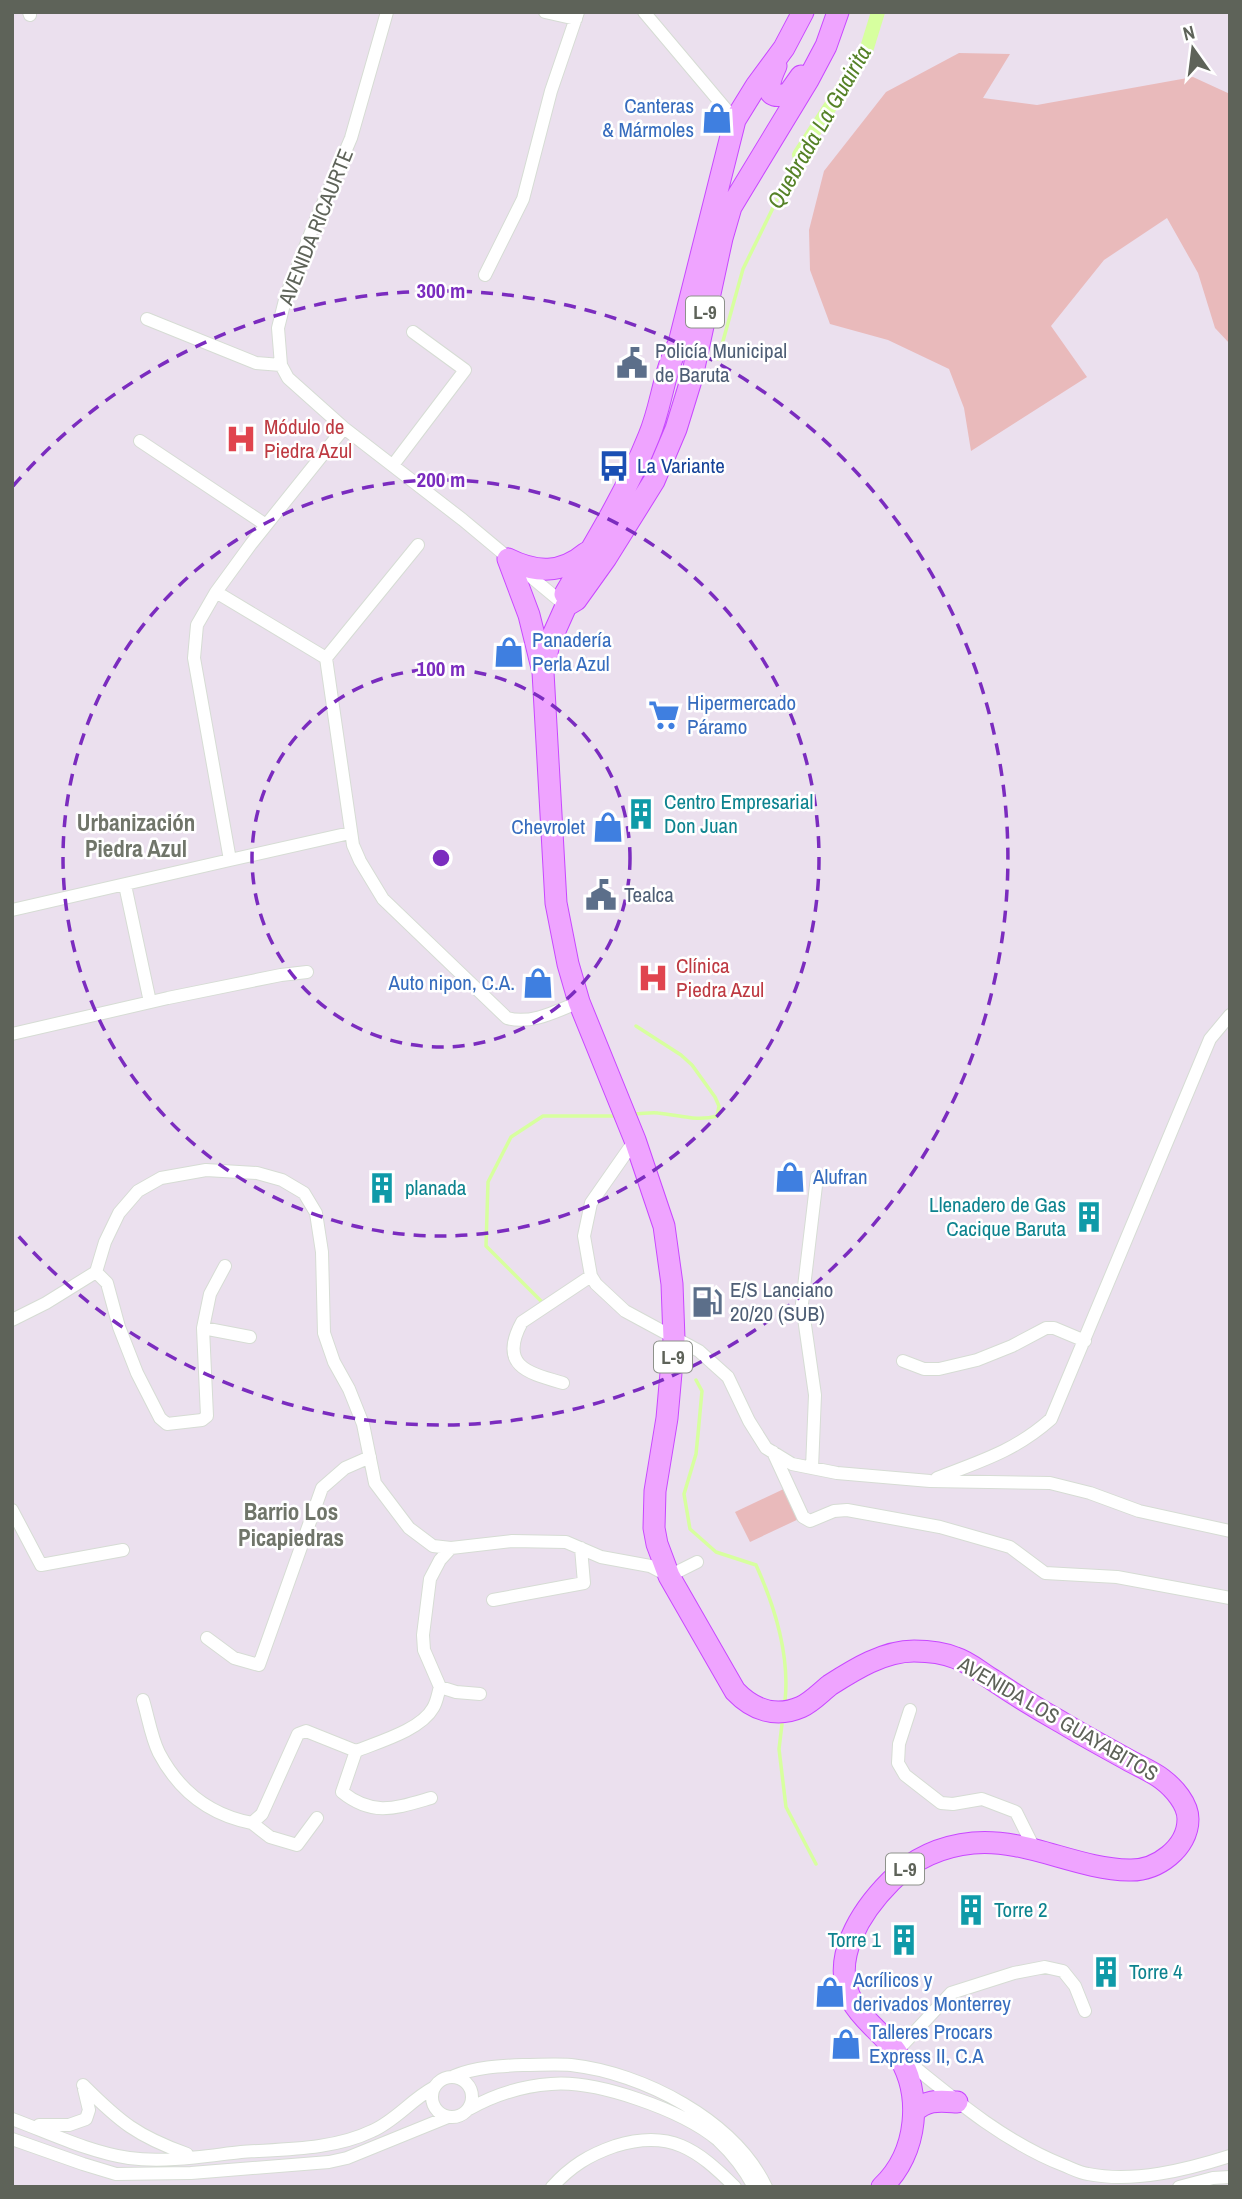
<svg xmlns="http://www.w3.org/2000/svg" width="1242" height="2199" font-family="'Archivo Narrow',sans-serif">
  <rect width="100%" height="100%" fill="#ebe0ee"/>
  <!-- green -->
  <path fill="#e9babb" d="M959,53L1010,54L983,98L1037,105L1193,77L1230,94V344L1215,328L1198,273L1167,218L1104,260L1051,326L1087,377L971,451L964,408L949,369L888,340L830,324L810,270L809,230L824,171L886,92Z
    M788,1487L803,1517L750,1542L735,1512Z"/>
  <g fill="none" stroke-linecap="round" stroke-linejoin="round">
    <!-- stream -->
    <path stroke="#d7ff9f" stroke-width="3.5" d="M718,359L743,269L799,155
      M634,1114C642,1114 651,1112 658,1113C679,1115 697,1122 717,1116L719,1106L715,1097L692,1065L681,1055L636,1026
      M543,1303L486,1246L488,1182L511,1137L543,1116H616
      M696,1380L702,1391L698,1434L696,1454L684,1494L690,1529L716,1552L756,1565C775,1607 790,1654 785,1701
      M782,1724L779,1749L786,1807L816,1864"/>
    <!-- canal -->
    <path stroke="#d7ff9f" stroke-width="14" d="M799,155L866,51L878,12"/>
    <defs>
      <path id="street" d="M29,12L30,15
        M387,12L351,138L313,227L286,296L278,328L281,365L288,378L344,428L463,520L566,606
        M545,12L576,19
        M644,12L735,120
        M485,275L523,199L551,91L578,12
        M147,319L256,363L281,365
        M344,428L251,544L216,592L197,625L194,658L230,860L350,833
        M140,441L266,525
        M393,465L465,370L413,332
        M418,545L326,658L353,845L360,861L383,899L507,1018C531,1025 557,1011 579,1002
        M216,592L326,658
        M125,885L150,1002
        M12,910L230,860
        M12,1034L168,998L281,975L307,972
        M635,1140L591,1203L584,1236L591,1276L596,1284L625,1311L699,1351L728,1377L749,1421L766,1448L792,1464L837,1473L930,1481L1050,1483L1090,1493L1139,1511L1230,1531
        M225,1266L210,1294L203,1328L207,1416L202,1420L167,1424L160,1418L137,1373L119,1327L107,1283L96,1272L105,1242L119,1213L138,1191L161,1178L206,1170L257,1173L282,1180L304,1193L316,1213L322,1252L324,1333L334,1362L349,1389L363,1424L375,1483L409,1528L433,1546L451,1548L512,1541L566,1542L601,1557L650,1566L669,1576L697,1562
        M12,1320L46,1303L96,1272
        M203,1328L250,1337
        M903,1361L924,1369H939L977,1360L1012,1346L1046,1328H1054L1085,1341
        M563,1383C528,1373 498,1366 522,1322L591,1276
        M773,1452L803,1517L810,1521L834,1511L847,1510L940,1527L1010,1547L1045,1573L1117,1577L1230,1598
        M812,1468L815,1395L802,1304L817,1177
        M937,1478C981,1461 1015,1451 1051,1419L1210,1039L1230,1015
        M12,1510L41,1565L123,1550
        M493,1600L584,1583L581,1548
        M207,1638L234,1658L259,1665L322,1488L345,1468L370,1457
        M440,1687L456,1692L480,1694
        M143,1700C148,1716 151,1737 159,1753C179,1791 210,1815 252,1823L262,1814L298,1734L306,1731L356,1751
        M910,1710L899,1744L898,1763L905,1775L941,1803L953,1804L982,1799L1016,1812L1035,1850
        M431,1798C396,1808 373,1817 342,1792L356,1751C378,1742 421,1730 433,1708C437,1702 438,1693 440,1687L424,1650L423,1635L430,1579L440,1560L451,1548
        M252,1823L270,1837L297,1845L317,1818
        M1085,2011L1075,1986L1063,1971L1045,1967L1014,1973L951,1993L896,2052C948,2094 1000,2140 1063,2165C1071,2168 1080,2173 1088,2174C1134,2183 1186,2170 1230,2156
        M454,2076C476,2067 499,2066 523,2065C539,2065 555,2064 571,2065C643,2073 734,2120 766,2187
        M432 2097a20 20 0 1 1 40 0a20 20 0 1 1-40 0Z
        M83,2085C120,2122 137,2136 187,2154
        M469,2109C494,2095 522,2086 551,2084C597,2080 682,2110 718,2140C732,2153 745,2170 754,2187
        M12,2119C50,2133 89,2152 129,2158C165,2163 205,2156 241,2152C283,2149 333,2150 372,2131C395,2121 411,2100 433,2088
        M39,2125H69L86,2119L89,2110L84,2089
        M12,2139L83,2164L116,2174L191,2173L329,2162L347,2158L448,2117
        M552,2187C571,2166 589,2155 615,2146C670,2129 697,2149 735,2187
        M1179,2187L1213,2178L1230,2177"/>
      <path id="primary" d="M776,66C769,81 762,103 789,93L801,76
        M508,559L529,615L543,672L556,903L568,964L579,1002L635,1140L664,1226L672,1284L674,1339L667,1418L655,1491L654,1528L657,1544L669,1576L735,1691C753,1710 776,1718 801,1707C812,1702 821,1692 830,1685C855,1669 884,1651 914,1651C928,1651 944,1653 956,1658C969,1662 981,1673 993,1680C1015,1695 1038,1709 1061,1722C1084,1736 1107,1748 1130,1761C1141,1767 1153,1772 1162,1779C1174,1788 1188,1804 1188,1819C1188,1848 1157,1871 1129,1870C1076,1869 1026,1838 973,1843C942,1846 913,1859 891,1881C862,1910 829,1959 852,2001C863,2021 883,2033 896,2052C924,2093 918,2153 882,2187
        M508,559C536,573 561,574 586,553
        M565,594C595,543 627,491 649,436C662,405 663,373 679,343L735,120L756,86L784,48L803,12
        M566,606L576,600L606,558L654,481L676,429L692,377L722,238L731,207L808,80L826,46L838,12
        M544,666L549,644L566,606
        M914,2112C927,2099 939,2101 957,2102"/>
    </defs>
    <!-- street casing -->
    <use href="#street" stroke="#d6dcd4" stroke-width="14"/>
    <!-- primary casing -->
    <use href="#primary" stroke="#c848ff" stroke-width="23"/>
    <!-- street -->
    <use href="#street" stroke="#fff" stroke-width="12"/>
    <!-- primary -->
    <use href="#primary" stroke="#efa4ff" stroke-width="21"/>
  </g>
  <!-- distance rings -->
  <g fill="none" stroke="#7b2cbf" stroke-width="3.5" stroke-dasharray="12 9">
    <circle cx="441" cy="858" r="189"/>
    <circle cx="441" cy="858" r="378"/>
    <path d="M13 486A567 567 0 1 1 13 1230"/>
  </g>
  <!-- icons -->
  <defs>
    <symbol id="shop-bare" viewBox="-9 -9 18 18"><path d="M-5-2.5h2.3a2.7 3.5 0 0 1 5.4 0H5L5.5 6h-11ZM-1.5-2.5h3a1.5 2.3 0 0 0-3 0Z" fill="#3f7fe0" stroke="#fff" stroke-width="2.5" paint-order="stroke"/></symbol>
    <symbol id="civic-bare" viewBox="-9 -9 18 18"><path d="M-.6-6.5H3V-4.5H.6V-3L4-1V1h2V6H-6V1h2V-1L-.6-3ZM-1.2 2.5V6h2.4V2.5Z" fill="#5c6f8a" stroke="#fff" stroke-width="2.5" paint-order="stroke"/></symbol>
    <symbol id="hospital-bare" viewBox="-9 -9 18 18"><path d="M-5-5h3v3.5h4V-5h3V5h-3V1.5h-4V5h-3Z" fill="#e0444e" stroke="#fff" stroke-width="2.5" paint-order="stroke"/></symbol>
    <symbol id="bus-bare" viewBox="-9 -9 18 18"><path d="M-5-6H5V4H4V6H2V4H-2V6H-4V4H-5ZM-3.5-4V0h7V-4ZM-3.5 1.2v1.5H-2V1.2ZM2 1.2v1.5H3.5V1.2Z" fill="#1a4fb4" stroke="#fff" stroke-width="2.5" paint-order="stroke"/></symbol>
    <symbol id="supermarket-bare" viewBox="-9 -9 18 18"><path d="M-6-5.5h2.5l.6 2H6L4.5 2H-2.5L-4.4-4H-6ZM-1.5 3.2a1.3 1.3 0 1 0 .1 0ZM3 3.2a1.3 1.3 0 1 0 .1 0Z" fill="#3f7fe0" stroke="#fff" stroke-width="2.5" paint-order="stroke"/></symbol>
    <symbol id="building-bare" viewBox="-9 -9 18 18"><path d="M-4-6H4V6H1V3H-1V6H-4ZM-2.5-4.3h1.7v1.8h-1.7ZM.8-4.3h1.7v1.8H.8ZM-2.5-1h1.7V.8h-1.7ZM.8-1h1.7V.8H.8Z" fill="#0f9aa8" stroke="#fff" stroke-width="2.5" paint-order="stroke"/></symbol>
    <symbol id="fuel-bare" viewBox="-9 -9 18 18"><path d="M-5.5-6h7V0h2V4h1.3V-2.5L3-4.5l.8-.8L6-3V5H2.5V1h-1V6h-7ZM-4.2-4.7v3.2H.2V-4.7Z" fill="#5c6f8a" stroke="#fff" stroke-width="2.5" paint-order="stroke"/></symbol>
  </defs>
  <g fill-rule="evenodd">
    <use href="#shop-bare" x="695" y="96" width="44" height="44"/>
    <use href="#civic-bare" x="610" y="341" width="44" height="44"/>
    <use href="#hospital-bare" x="219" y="417" width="44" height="44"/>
    <use href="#bus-bare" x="592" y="444" width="44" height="44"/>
    <use href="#shop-bare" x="487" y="630" width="44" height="44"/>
    <use href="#supermarket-bare" x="642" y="693" width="44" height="44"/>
    <use href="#building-bare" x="619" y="792" width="44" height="44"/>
    <use href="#shop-bare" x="586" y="805" width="44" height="44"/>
    <use href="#civic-bare" x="579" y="873" width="44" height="44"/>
    <use href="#hospital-bare" x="631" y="956" width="44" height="44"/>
    <use href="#shop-bare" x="516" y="961" width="44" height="44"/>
    <use href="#shop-bare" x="768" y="1155" width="44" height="44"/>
    <use href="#building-bare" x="360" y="1166" width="44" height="44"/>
    <use href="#building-bare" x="1067" y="1195" width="44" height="44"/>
    <use href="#fuel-bare" x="685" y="1280" width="44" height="44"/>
    <use href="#building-bare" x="949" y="1888" width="44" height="44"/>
    <use href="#building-bare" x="882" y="1918" width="44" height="44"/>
    <use href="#building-bare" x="1084" y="1950" width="44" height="44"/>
    <use href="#shop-bare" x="808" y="1970" width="44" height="44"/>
    <use href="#shop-bare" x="824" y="2022" width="44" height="44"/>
  </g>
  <g text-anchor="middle" stroke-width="5" stroke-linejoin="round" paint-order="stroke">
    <!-- shield labels -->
    <g fill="#fff" stroke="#8e928b" stroke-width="2">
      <rect x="686" y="296.5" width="38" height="31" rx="5"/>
      <rect x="654" y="1341.5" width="38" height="31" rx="5"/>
      <rect x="886" y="1853.5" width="38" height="31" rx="5"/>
    </g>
    <g font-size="19" font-weight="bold" fill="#5e6359">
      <text x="705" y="319">L-9</text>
      <text x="673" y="1364">L-9</text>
      <text x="905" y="1876">L-9</text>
    </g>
    <!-- shop labels -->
    <g font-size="21" fill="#366cbe" stroke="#fff" text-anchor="start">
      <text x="694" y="113" text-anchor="end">Canteras<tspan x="694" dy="24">&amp; Mármoles</tspan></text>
      <text x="532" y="647">Panadería<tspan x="532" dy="24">Perla Azul</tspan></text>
      <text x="687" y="710">Hipermercado<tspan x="687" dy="24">Páramo</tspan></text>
      <text x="585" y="834" text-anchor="end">Chevrolet</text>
      <text x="515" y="990" text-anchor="end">Auto nipon, C.A.</text>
      <text x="813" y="1184">Alufran</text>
      <text x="853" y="1987">Acrílicos y<tspan x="853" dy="24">derivados Monterrey</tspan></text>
      <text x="869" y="2039">Talleres Procars<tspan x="869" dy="24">Express II, C.A</tspan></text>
    </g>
    <!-- street labels -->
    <g font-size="21" fill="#5e6359" stroke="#fff">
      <text transform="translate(316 227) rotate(-68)" y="7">AVENIDA RICAURTE</text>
      <text transform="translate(1058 1719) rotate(30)" y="7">AVENIDA LOS GUAYABITOS</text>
    </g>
    <!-- service labels -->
    <g font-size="21" fill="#4e5e75" stroke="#fff" text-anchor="start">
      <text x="655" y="358">Policía Municipal<tspan x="655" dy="24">de Baruta</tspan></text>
      <text x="624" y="902">Tealca</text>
      <text x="730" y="1297">E/S Lanciano<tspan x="730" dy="24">20/20 (SUB)</tspan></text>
    </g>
    <!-- health labels -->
    <g font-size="21" fill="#be3a42" stroke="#fff" text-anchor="start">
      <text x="264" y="434">Módulo de<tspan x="264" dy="24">Piedra Azul</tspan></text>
      <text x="676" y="973">Clínica<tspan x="676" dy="24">Piedra Azul</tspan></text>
    </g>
    <!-- transit labels -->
    <g font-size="21" fill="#164399" stroke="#fff" text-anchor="start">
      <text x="637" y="473">La Variante</text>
    </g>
    <!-- culture labels -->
    <g font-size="21" fill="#0d838f" stroke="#fff" text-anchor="start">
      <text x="664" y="809">Centro Empresarial<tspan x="664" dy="24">Don Juan</tspan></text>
      <text x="405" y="1195">planada</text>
      <text x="1066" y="1212" text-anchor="end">Llenadero de Gas<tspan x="1066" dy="24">Cacique Baruta</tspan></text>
      <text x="994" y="1917">Torre 2</text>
      <text x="881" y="1947" text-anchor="end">Torre 1</text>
      <text x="1129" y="1979">Torre 4</text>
    </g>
    <!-- water labels -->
    <g font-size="23" font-style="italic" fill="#558227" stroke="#fff">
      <text transform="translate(819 127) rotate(-60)" y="8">Quebrada La Guairita</text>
    </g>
    <!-- neighbourhood labels -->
    <g font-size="23" font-weight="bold" fill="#70756a" stroke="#fff">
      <text x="136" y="831">Urbanización<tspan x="136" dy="26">Piedra Azul</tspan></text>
      <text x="291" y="1520">Barrio Los<tspan x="291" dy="26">Picapiedras</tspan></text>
    </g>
  </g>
  <circle cx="441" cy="858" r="10" fill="#7b2cbf" stroke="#fff" stroke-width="3.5"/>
  <g font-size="21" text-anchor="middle" font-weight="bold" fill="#7b2cbf" stroke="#fff" stroke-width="5" stroke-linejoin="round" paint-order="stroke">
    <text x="441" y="298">300 m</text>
    <text x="441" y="487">200 m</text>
    <text x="441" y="676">100 m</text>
  </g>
  <!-- border -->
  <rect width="1242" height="2199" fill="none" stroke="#5e6359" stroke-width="28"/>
  <!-- north arrow -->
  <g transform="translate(1193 49) rotate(346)" stroke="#ffffff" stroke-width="5" paint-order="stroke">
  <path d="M0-5L12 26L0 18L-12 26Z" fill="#5e6359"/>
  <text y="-10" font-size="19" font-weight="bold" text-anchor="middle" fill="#5e6359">N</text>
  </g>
</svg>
